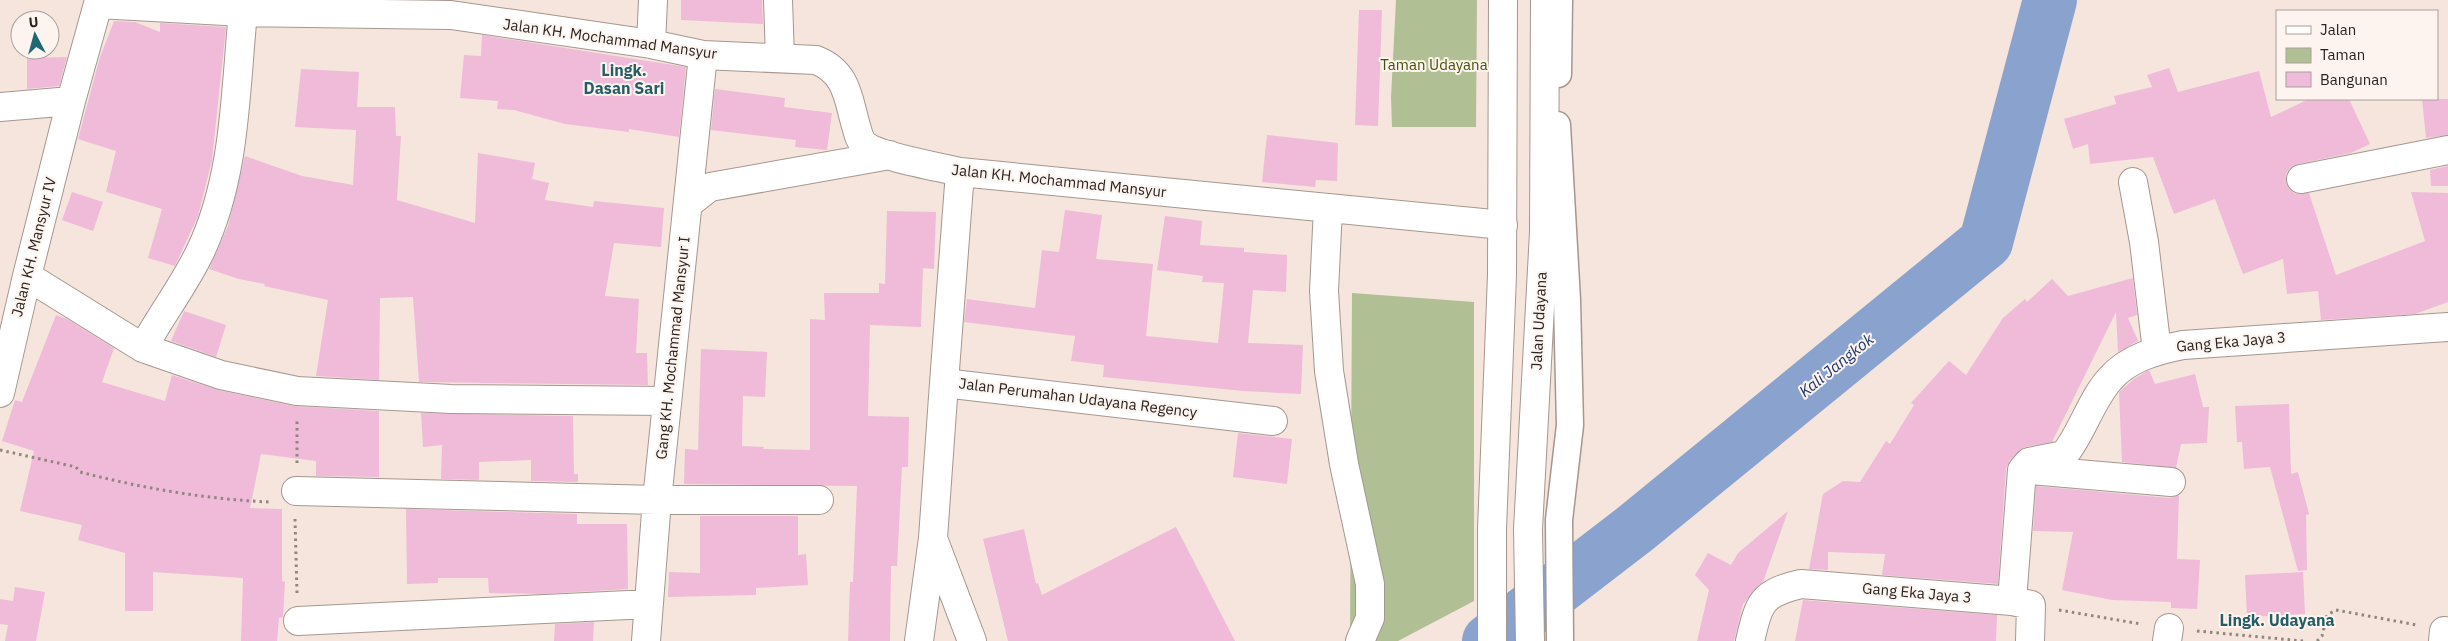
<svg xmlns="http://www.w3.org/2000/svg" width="2448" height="641" font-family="'IBM Plex Sans',sans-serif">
  <rect width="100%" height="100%" fill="#f5e5dd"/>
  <!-- green -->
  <path fill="#b0c094" d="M1396,0H1477L1476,127H1392L1391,97Z
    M1352,293L1474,302V601L1398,641H1350Z"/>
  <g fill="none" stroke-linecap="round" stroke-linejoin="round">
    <!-- river -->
    <path stroke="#89a3ce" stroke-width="54" d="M1489,641L1636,528L1986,242L2050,0"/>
  </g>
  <!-- building -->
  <path fill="#efbbd9" d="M681,0H762L763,24L681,20Z
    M1359,10H1382L1378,126L1355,125Z
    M114,21L135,22L160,32V23L226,27L212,160L198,216L175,266L148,258L162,209L106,192L116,151L78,139L100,57Z
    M482,35L686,67L679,137L629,129V132L565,124L514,110L497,109L498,101L460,98L464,55L481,56Z
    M67,57L59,86L27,89V58Z
    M2169,68L2178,92L2259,71L2271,117L2309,99H2349L2370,144L2351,153L2298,164L2290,168L2286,174V182L2290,190L2296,194L2309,193L2336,275L2425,241L2411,192L2448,193V302L2415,314L2321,320L2318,291L2287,294L2283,259L2243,274L2215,199L2174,214L2153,157L2090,164L2088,144L2073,149L2064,119L2116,104L2114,96L2152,87L2147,75Z
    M301,69L359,72L357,107H395L396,136H401L397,200L475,223L478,153L535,163L532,179L549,183L545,200L593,207L594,201L664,208L661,247L614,243L605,296L639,299L636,353H647L648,385L419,382L413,297L380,298L379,380L316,376L328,300L264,286L265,284L239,279L209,269L228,226L245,156L302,176L353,185L356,130L295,127Z
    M715,89L785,98L784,107L832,113L827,150L795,147L796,140L711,130Z
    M2422,99H2448V135L2426,138Z
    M1267,135L1338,143L1337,181L1316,180L1315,187L1262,182Z
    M2448,166V186H2431L2430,170Z
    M72,192L103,202L93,231L62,220Z
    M1065,210L1102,215L1096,259L1153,264L1146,336L1218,343L1224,283L1202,282L1203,276L1157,270L1165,216L1202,221L1200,245L1244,248V252L1287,255L1286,292L1253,290L1248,343L1303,345L1301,394L1243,391L1103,377L1104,365L1071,361L1075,336L964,322L967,299L1035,308L1042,250L1059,252Z
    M887,211L936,212L934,269L923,268L921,327L870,325L868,416L909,417L908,467H902L897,566H891L890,641H848L850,582H853L857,486L684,484L685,449L698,450L701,349L767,352L765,397L743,396L742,446L764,447L763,449L810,450V319L825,320L824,293H879V283L885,284Z
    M2133,278L2137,315L2128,318L2138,341L2118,352L2116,312L2052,442L2025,447L2010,460L2006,469L1998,584L1882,575L1885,554L1828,552V570L1809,569L1823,494L1843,481L1860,482L1886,441L1890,444L1914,405L1911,403L1949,361L1966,375L2003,318L2025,299L2027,302L2052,279L2068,296Z
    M184,311L226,325L216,357L171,341Z
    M56,315L67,319L114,348L102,382L165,401L172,375L218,390L294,406L379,411V477L316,476V461L261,454L250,508L282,509V581L285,582L283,617L279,618L277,641H241L243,578L153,572V611H125V553L78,540L82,525L20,511L34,451L2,441L15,400L22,402Z
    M2149,370L2155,384L2195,374L2203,407H2209L2207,443L2181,444L2176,468L2122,462L2119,392L2134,379Z
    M2289,404L2291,474L2298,472L2309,514L2306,515L2307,570L2298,571L2270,467L2244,469L2242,442H2237L2235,406Z
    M421,413L573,416L574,474H578V482L531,481V460L479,462V480L441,479L442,445L423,447Z
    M1238,433L1292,439L1287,484L1233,477Z
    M2036,486L2170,498L2179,495L2177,559L2200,560L2197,609L2171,608V602L2112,600L2062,590L2073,532L2033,531Z
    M406,509L577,514V524H627L628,589L542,594L489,593L488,578H438V583L407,584Z
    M1788,511L1763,582L1743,604L1734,641H1697L1709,590L1695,575L1708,553L1731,565L1738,553Z
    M700,516H798V555L806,554L808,585L756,588V595L668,597L669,572L700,573Z
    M1176,527L1235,641H1008L983,539L1024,529L1036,584L1038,583L1042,595Z
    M2303,572L2305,614L2247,617L2245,575Z
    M15,587L45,592L36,641H5L8,625L0,624V599L13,601Z
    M1803,600L1997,615L1996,641H1795Z
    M594,622L593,641H554L555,624Z"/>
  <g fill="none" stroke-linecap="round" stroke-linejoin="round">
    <defs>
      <path id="pedestrian" d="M1558,74L1559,0
        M1557,125L1567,300L1570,425L1559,520L1560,641"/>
      <path id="minor" d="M778,0L780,57
        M651,44L653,0
        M0,107L71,101L98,4L243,12L451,15L651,44L703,55L816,60C847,72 848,98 856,126C858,133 860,142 866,146C881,157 940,167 960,172L1503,225
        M960,172L944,383L1273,421
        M2301,179L2448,150
        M2133,182L2144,242L2157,351
        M688,204L710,187L890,155
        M1328,208L1324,291L1329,371L1344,464L1370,584V618L1360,641
        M27,276L143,348L221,375L297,391L451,399L667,401
        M143,348C161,315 185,284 201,250C236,175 235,93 243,12
        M0,393L27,276L71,101
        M2031,470L2171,482
        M296,491L657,500H819
        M934,541L972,641
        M2012,601L2022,470L2029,462L2064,455C2082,433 2091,400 2110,379C2128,358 2157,350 2183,345L2448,327
        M298,621L649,604
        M646,641L657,500L703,55
        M919,641L933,538L944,383
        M1750,641C1759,603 1761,593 1801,584L2012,601L2031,605L2030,641
        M2167,641L2169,628
        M2443,641L2444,631"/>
      <path id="secondary" d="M1492,641V529L1502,275L1503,0
        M1530,641L1528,529L1544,232L1545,0"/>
    </defs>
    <!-- pedestrian casing -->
    <use href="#pedestrian" stroke="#a5978f" stroke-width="29"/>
    <!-- minor casing -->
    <use href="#minor" stroke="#a5978f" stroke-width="30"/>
    <!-- secondary casing -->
    <use href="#secondary" stroke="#a5978f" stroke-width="30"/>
    <!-- path -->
    <path stroke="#90857f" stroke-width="3" stroke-dasharray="2.5 4" stroke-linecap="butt" d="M0,450L76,467L80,472C142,488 204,499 269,502
      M297,463V419
      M295,519L297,593
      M2059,610L2141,624
      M2197,631L2303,641
      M2317,641L2322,636L2327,615L2336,610L2417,625"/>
    <!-- pedestrian -->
    <use href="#pedestrian" stroke="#fff" stroke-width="26"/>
    <!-- minor -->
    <use href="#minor" stroke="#fff" stroke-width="28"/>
    <!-- secondary -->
    <use href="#secondary" stroke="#fff" stroke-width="28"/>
  </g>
  <g text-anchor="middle" stroke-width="4" stroke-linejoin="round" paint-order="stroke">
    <!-- street labels -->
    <g font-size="15" fill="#292320" stroke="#fef4ef">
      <text transform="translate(610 39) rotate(8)" y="5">Jalan KH. Mochammad Mansyur</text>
      <text transform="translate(1059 181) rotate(6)" y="5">Jalan KH. Mochammad Mansyur</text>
      <text transform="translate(34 247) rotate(-76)" y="5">Jalan KH. Mansyur IV</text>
      <text transform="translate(1539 321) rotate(-87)" y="5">Jalan Udayana</text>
      <text transform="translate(2231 342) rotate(-5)" y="5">Gang Eka Jaya 3</text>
      <text transform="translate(673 348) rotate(-84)" y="5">Gang KH. Mochammad Mansyur I</text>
      <text transform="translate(1078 398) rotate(7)" y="5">Jalan Perumahan Udayana Regency</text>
      <text transform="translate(1917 593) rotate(5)" y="5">Gang Eka Jaya 3</text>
    </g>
    <!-- park labels -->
    <g font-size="15" fill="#415403" stroke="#fef4ef">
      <text x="1434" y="70">Taman Udayana</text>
    </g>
    <!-- neighbourhood labels -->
    <g font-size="16" font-weight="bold" fill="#245d65" stroke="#fef4ef">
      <text x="624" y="76">Lingk.<tspan x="624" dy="18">Dasan Sari</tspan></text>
      <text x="2277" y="626">Lingk. Udayana</text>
    </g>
    <!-- water labels -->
    <g font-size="16" font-style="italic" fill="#1a386e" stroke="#fef4ef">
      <text transform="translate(1836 365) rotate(-39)" y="6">Kali Jangkok</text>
    </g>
  </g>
  <!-- legend -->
  <rect x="2276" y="10" width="162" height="90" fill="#fef4ef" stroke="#a9a09c"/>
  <rect x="2286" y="26" width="25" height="8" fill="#ffffff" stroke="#a9a09c"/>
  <text x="2320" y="35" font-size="15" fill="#292320">Jalan</text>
  <rect x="2286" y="48" width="25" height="15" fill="#b0c094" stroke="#a9a09c"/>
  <text x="2320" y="60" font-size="15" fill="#292320">Taman</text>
  <rect x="2286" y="72" width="25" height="15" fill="#efbbd9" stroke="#a9a09c"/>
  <text x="2320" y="85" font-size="15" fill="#292320">Bangunan</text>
  <!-- north arrow -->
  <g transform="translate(35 35) rotate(354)"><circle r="24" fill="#fef4ef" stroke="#a9a09c"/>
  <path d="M0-4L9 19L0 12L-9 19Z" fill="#1e6973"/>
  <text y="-8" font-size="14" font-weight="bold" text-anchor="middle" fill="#292320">U</text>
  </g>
</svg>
